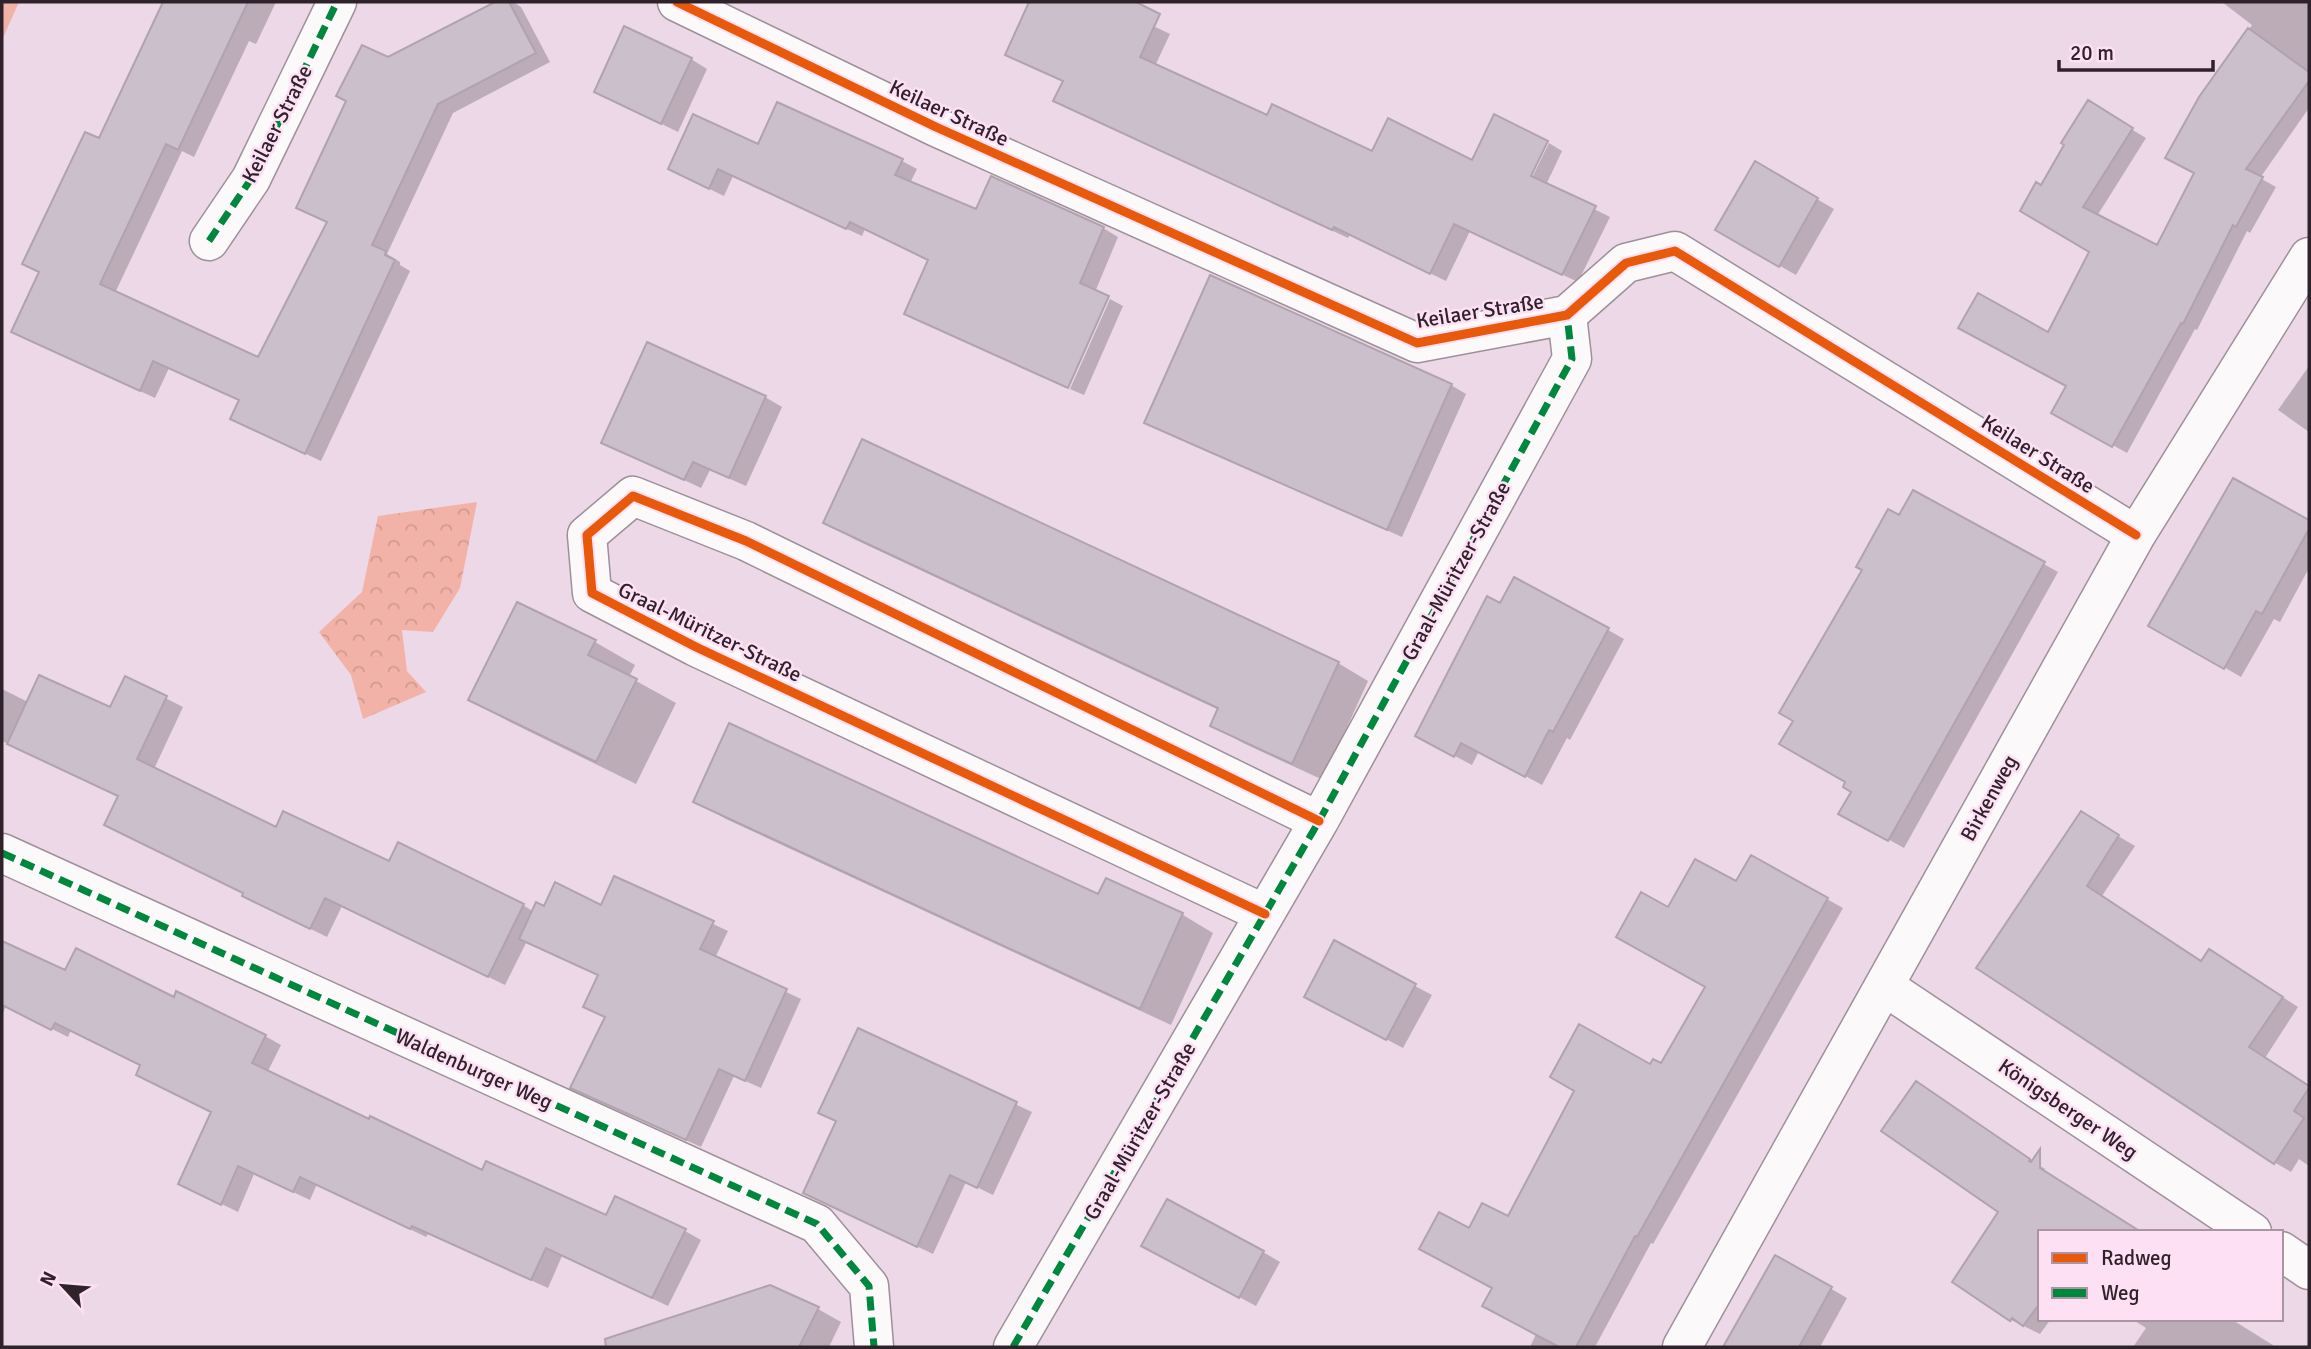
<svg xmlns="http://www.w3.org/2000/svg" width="2311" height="1349" font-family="Signika,sans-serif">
  <defs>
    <pattern id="park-crowns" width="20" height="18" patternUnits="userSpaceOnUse" patternTransform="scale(1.75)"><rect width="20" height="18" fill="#f3b2a7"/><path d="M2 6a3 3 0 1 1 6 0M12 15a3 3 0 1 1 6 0" fill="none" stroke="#d19990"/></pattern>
  </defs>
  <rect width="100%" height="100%" fill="#ecd8e6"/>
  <!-- grass -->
  <path fill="#f3b2a7" d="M2,2H19L2,40Z"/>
  <!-- park -->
  <path fill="url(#park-crowns)" d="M477,502L460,588L433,632L402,630L407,671L426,692L363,719L351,675L319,632L362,592L378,516Z"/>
  <!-- shadow -->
  <path fill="#0003" d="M168,2H276L256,44L249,41L194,157L182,151L115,293L259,359L328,222L388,59L499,2H513L521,7L550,62L453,113L387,254L400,262V265L410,271L321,461L248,427L241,401L169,368L155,398L29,340L100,140Z
    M1031,2H1104L1170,34L1155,66L1268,117L1373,153L1473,162L1529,184L1549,143L1562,151L1546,185L1610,217L1578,282L1470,231L1446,281L1350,234L1348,238L1071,109L1064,82L1007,54Z
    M2222,2H2309V108L2260,178L2276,187L2250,233L2247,231L2197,330L2195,329L2127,453L2053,412L2068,386L2049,334L2091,252L2041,187L2088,103L2146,138L2097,216L2157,247L2196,173L2200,98L2252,25Z
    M691,59L707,69L678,132L596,92Z
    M759,146L902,161L917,169L910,183L977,211L1103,228L1118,237L1095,292L1107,297L1066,388L906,313L930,260L865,229L862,236L733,176L724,196L685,177Z
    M1755,163L1834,209L1796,275L1717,230Z
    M1110,299L1123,306L1084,395L1070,389Z
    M2309,366V432L2278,410Z
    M1451,385L1466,394L1402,537L1162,431Z
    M765,397L782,407L746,486L710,470L701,488L603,442Z
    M2233,480L2309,522V568L2280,622L2274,619L2241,677L2151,625Z
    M1914,492L2058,572L1904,848L1841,813L1853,791L1900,518Z
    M825,522L1338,663L1368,681L1323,780L1243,743L1213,725L1219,710L856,540Z
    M1501,605L1608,630L1624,639L1570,740L1567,738L1542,785L1479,751L1472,765L1434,745Z
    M595,642L635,665L629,677L676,703L636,784L510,722L470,699Z
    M126,678L183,707L154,769L276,829L523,905L534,912L545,908L602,907L615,878L728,931L715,958L801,999L761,1088L734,1076L701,1147L587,1095L606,1017L599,976L527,941L505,985L342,906L327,937L244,896L245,894L120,797L2,741V689L28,702L111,710Z
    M695,801L1099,896L1107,880L1183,915L1213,933L1171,1025L726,819Z
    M2096,823L2135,846L2102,896L2203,962L2226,960L2298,1007L2265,1058L2309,1087V1166L2299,1159L2291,1172L2274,1162L1978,967Z
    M1751,857L1843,908L1653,1244L1651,1243L1595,1347H1530L1536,1334L1494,1288L1470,1231L1509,1219L1651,1067L1662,1066L1707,987L1669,909L1736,883Z
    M2,943L66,972L174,999L265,1036L281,1045L267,1073L483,1172L607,1217L685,1231L701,1240L668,1306L562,1256L548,1288L428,1234L426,1237L317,1184L310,1200L254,1174L238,1212L197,1192L213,1113L142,1066L71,1030L68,1037L6,1006L2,1015Z
    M1415,986L1432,995L1403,1048L1323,1006Z
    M859,1030L1032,1112L993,1195L966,1182L933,1254L805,1193L838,1122Z
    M1917,1083L2045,1169L2040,1232V1319H2051L2040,1334L2011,1320L1954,1282L2001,1211Z
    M1263,1252L1280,1262L1256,1306L1160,1255Z
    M1776,1257L1847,1298L1820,1347H1725Z
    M818,1309L841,1322L829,1347H644L623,1335Z
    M2132,1319H2231L2276,1347H2133L2146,1328Z"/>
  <!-- building -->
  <path fill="#ccbfcc" stroke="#b0a2ae" stroke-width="2" d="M163,2H248L178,150L166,144L100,284L258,357L327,222L296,208L346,101L336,96L362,45L388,57L495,2H509L536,53L438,104L372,245L386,251L385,255L395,260L305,454L230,419L239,400L153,361L140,391L11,332L39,272L22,264L85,132L99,138Z
    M1029,2H1136L1160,14L1140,57L1267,115L1272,104L1372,151L1388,118L1472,160L1494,114L1548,141L1531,176L1596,206L1562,275L1454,224L1430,274L1334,227L1332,230L1053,101L1063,81L1005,55Z
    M624,26L692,58L661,124L594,92Z
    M2248,28L2309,72V81L2246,169L2263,177L2236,227L2233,225L2183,324L2181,323L2112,447L2051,413L2066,386L1958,328L1978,293L2048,332L2089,252L2020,211L2036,182L2041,185L2064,145L2061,143L2088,100L2133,128L2083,207L2157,245L2194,173L2165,158L2199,97Z
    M777,102L903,159L895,175L976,209L991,176L1104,227L1080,283L1109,296L1068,388L904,314L928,260L850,222L846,229L718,169L709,189L668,169L693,114L758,144Z
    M1755,161L1818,198L1779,267L1715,230Z
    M1210,275L1452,384L1387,530L1144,423Z
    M647,342L766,396L729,478L693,462L684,480L601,443Z
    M862,439L1339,662L1292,764L1210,726L1218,708L823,523Z
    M2233,478L2309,520V529L2262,614L2256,611L2224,669L2148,626Z
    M1913,490L2045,562L1888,841L1838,814L1851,792L1843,787L1845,782L1779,744L1793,721L1779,713L1862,570L1856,567L1888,509L1899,515Z
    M1514,577L1609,628L1553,732L1549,730L1525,777L1461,743L1454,757L1415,736L1487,596L1500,603Z
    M517,602L596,640L588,655L637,679L596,762L468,700Z
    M39,675L110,707L125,676L167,696L137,759L276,827L283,811L389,861L398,842L524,904L488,977L325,898L310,929L242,896L243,893L104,825L118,796L7,744Z
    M729,723L1098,894L1106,878L1183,913L1140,1009L693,802Z
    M2081,811L2119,835L2087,886L2201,961L2209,949L2283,997L2249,1047L2309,1086V1088L2294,1111L2304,1118L2274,1164L1976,968Z
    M1751,855L1828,898L1637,1237L1635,1236L1576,1347H1559L1482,1306L1492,1288L1419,1249L1439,1212L1469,1228L1482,1203L1508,1216L1574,1091L1550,1077L1579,1024L1650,1064L1653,1059L1661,1063L1705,987L1616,937L1641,892L1668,907L1695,859L1736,881Z
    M614,876L714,921L700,949L787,989L745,1081L719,1069L686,1140L570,1088L605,1017L583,1007L598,975L519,939L536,902L544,906L555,882L601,905Z
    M1334,940L1416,984L1386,1040L1304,997Z
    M2,941L65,970L76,948L174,997L176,991L266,1035L252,1063L369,1119L370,1116L482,1170L486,1161L606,1215L615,1196L686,1229L652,1298L546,1248L531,1280L412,1226L410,1229L300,1177L293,1192L238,1166L221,1205L178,1184L211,1112L136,1075L140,1065L55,1023L51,1030L2,1005Z
    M858,1028L1017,1102L977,1188L950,1175L917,1247L803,1193L836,1121L818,1113Z
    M1916,1081L2030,1159L2029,1161L2031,1162L2040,1149V1168L2141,1232H2040V1303L2023,1326L2012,1318L2010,1321L1952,1282L1998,1212L1881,1131Z
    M1167,1199L1264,1251L1239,1298L1141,1246Z
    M1775,1255L1832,1287L1799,1347H1723Z
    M770,1285L819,1307L799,1347H606L605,1339Z"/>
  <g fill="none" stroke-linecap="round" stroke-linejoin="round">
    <defs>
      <path id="street" d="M677,2L936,127L1417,343L1567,315L1626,263L1675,251L2136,535
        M209,241L251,179L337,2
        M2,853L817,1224L869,1286L874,1347
        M1265,914L696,647L592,593L587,535L633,496L746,541L1319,821
        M1884,986L2252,1232
        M2281,1251L2309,1270
        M1013,1347L1319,821L1572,359L1567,315
        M1682,1347L2136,535L2309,257"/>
    </defs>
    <!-- street casing -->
    <use href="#street" stroke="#9e909a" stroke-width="41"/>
    <!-- street -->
    <use href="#street" stroke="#fcf9fb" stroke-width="38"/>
    <!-- quiet -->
    <path stroke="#00873e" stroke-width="7" stroke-dasharray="14 7" stroke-linecap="butt" d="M209,241L251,179L337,2
      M2,853L817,1224L869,1286L874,1347
      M1013,1347L1319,821L1572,359L1567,315"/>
    <defs>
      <path id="cycleway" d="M677,2L936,127L1417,343L1567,315L1626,263L1675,251L2136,535
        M1265,914L696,647L592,593L587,535L633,496L746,541L1319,821"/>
    </defs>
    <!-- cycleway casing -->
    <use href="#cycleway" stroke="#fde0f4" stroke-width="13"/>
    <!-- cycleway -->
    <use href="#cycleway" stroke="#e8590c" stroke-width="9"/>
  </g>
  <g text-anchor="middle" stroke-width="5" stroke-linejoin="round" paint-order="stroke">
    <!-- street labels -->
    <g font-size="21" fill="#2f222b" stroke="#fde0f4">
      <text transform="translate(949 113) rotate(25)" y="7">Keilaer Straße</text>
      <text transform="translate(277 124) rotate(-63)" y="7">Keilaer Straße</text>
      <text transform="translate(1480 311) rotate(-9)" y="7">Keilaer Straße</text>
      <text transform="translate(2038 454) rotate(32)" y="7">Keilaer Straße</text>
      <text transform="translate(1456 571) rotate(-61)" y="7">Graal-Müritzer-Straße</text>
      <text transform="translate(710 632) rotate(26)" y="7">Graal-Müritzer-Straße</text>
      <text transform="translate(1989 798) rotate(-61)" y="7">Birkenweg</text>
      <text transform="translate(474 1069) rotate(24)" y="7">Waldenburger Weg</text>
      <text transform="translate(2068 1109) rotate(34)" y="7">Königsberger Weg</text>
      <text transform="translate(1140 1131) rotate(-60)" y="7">Graal-Müritzer-Straße</text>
    </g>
  </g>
  <!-- border -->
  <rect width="2311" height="1349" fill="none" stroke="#2f222b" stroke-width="7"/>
  <!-- legend -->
  <rect x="2038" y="1230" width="245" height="91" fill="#fde0f4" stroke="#ab94a4" stroke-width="2"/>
  <rect x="2052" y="1253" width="35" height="10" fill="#e8590c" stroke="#ab94a4" stroke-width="2"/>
  <text x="2101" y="1265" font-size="21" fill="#2f222b">Radweg</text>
  <rect x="2052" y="1288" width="35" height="10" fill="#00873e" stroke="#ab94a4" stroke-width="2"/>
  <text x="2101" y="1300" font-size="21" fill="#2f222b">Weg</text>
  <!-- north arrow -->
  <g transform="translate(63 1286) rotate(296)" stroke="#fde0f4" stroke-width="5" paint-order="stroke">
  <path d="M0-5L12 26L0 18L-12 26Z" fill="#2f222b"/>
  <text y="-10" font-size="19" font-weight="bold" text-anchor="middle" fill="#2f222b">N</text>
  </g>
  <!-- scale -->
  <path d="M2059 60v10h154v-10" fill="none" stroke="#2f222b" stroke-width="3.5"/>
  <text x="2070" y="60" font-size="21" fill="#2f222b" stroke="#fde0f4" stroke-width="5" paint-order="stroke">20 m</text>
</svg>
